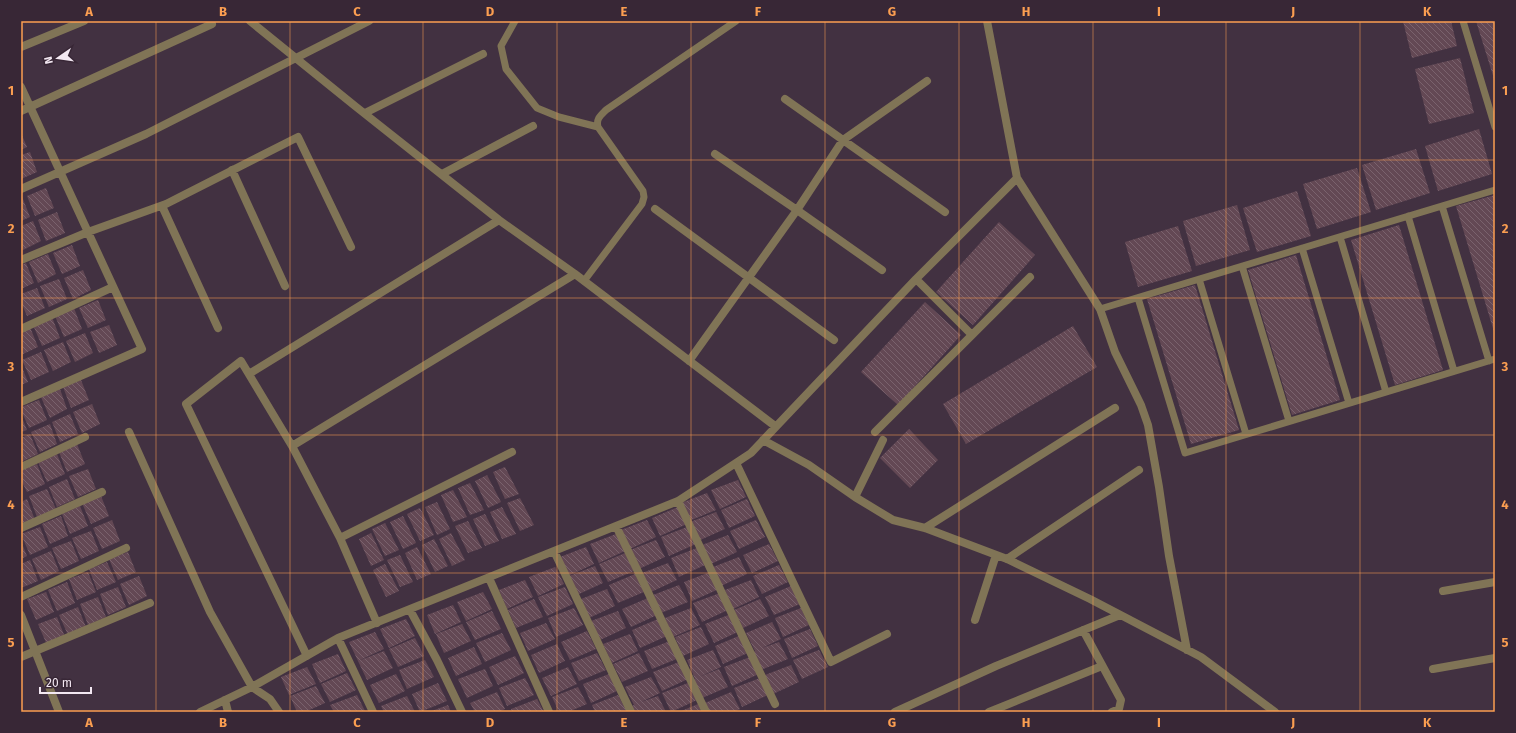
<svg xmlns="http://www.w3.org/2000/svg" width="1516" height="733" font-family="'Fira Sans',sans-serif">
  <defs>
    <pattern id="building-back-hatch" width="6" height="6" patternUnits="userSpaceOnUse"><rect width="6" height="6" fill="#634854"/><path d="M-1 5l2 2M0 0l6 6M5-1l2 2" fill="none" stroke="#7a626d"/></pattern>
  </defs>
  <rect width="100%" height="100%" fill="#423141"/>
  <!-- building -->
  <path fill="url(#building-back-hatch)" d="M1403,21H1451L1457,46L1412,58Z
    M1476,21H1495V82Z
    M1460,58L1474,113L1429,124L1415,69Z
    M1479,129L1492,174L1438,191L1425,146Z
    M21,133L27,147L21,150Z
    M1416,149L1430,193L1376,210L1362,165Z
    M30,152L37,172L21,179V155Z
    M1357,168L1371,212L1317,229L1303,184Z
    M46,188L54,208L35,216L27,196Z
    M1297,191L1311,236L1257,252L1243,208Z
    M21,194L30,217L21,221Z
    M1495,195V335L1456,206Z
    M1237,205L1250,250L1196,266L1183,221Z
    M57,212L65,233L46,241L38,220Z
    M33,221L41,241L23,250L21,245V226Z
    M999,222L1035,255L973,325L936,292Z
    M1399,225L1443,370L1395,385L1351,240Z
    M1178,226L1192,271L1138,287L1125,242Z
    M72,245L80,266L62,274L53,253Z
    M48,254L56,274L38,283L29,262Z
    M1296,255L1340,400L1292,415L1248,270Z
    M26,263L34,283L21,289V265Z
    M83,270L91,290L73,299L64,278Z
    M59,279L67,299L49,307L40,286Z
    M1195,285L1239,430L1191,444L1147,299Z
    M37,288L45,308L27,316L21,302V294Z
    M98,300L106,320L88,328L79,308Z
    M925,302L961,335L898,405L861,372Z
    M74,308L82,329L64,337L55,316Z
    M52,317L60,338L42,346L33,325Z
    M109,325L117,345L99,353L90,332Z
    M1073,326L1097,367L966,444L943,404Z
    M30,327L38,347L21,355V331Z
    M85,333L93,353L75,362L66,341Z
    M63,342L71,362L53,371L44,350Z
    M41,352L49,372L31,380L22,360Z
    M21,365L28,382L21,385Z
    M81,380L89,400L71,408L63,387Z
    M60,389L67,409L50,418L41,397Z
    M39,400L47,420L29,428L21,410V407Z
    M92,404L100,424L82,433L73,412Z
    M70,414L78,434L60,442L52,422Z
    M21,415L27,430L21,432Z
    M50,424L57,444L40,452L31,432Z
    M909,429L938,460L910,488L880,458Z
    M30,434L38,454L21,462V438Z
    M77,444L85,464L67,472L59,452Z
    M57,454L65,474L47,482L38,462Z
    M37,464L45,484L27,492L21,480V471Z
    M505,467L519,494L505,499L493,472Z
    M88,469L96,489L78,497L69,476Z
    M487,475L501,502L488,508L475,481Z
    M67,479L75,499L57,507L49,487Z
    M738,480L746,497L720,509L711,490Z
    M470,483L484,510L470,515L458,488Z
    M47,489L56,509L37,517L29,496Z
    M453,490L467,517L453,522L441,495Z
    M707,493L716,510L689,521L681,503Z
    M101,496L109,516L91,524L82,503Z
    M520,498L534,525L520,531L507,503Z
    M27,499L35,520L21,526V502Z
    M747,499L755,516L729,528L721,510Z
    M437,502L450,529L437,535L425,507Z
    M80,506L88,526L70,534L62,514Z
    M502,507L516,534L502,539L490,512Z
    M678,507L687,524L660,536L652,518Z
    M420,508L434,535L420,541L407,514Z
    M716,512L725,529L698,541L690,522Z
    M485,514L499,541L485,546L473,519Z
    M61,516L68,536L50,544L42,524Z
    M403,516L416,543L403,549L390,522Z
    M112,520L120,541L102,549L93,528Z
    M647,520L656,537L630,549L621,530Z
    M756,520L765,537L739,549L730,531Z
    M468,521L482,548L468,553L455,526Z
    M385,523L399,550L385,556L372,529Z
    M40,527L48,547L30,555L21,534Z
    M687,527L696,544L669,556L661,537Z
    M91,531L99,551L81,559L72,538Z
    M371,533L384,560L371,566L359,539Z
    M451,533L465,560L452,566L439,539Z
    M616,534L625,551L599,563L590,544Z
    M728,535L737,552L711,564L702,545Z
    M434,539L448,566L435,572L422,545Z
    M656,540L665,557L639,569L630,550Z
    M21,541L27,556L21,559Z
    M71,541L79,561L61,569L52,548Z
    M769,544L778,561L752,573L743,555Z
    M417,547L431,574L417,580L405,553Z
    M586,547L594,564L568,576L560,557Z
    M697,548L705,565L679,577L671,558Z
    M51,551L59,571L41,580L32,559Z
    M128,552L136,572L118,580L109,559Z
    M625,553L634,571L608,582L599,564Z
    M400,555L413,582L400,587L387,560Z
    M739,557L747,574L721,586L713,567Z
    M30,560L38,581L21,588V564Z
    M107,562L116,582L97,590L89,569Z
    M668,563L677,580L651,592L642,573Z
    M385,564L399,591L386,597L373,570Z
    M779,565L788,582L762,594L753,576Z
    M595,566L603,583L577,595L569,576Z
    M555,567L564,584L538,596L529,577Z
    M88,572L96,592L77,600L69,579Z
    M710,572L719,589L692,601L684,582Z
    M635,574L644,592L618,603L609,585Z
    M139,576L147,596L129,605L120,584Z
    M525,580L533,597L507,609L499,590Z
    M751,580L759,597L733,609L725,590Z
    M67,582L75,603L57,611L48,590Z
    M679,585L688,602L661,613L653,595Z
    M791,586L800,604L774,615L765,597Z
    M118,587L126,607L108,615L100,594Z
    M565,587L573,604L547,616L538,597Z
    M607,589L615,606L589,618L581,599Z
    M46,592L54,612L36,620L27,599Z
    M483,592L492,609L466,621L457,602Z
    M720,593L728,610L702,622L693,603Z
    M98,597L106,617L88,625L80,604Z
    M648,598L657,615L631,627L622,609Z
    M534,599L543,617L516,628L508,610Z
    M760,599L769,616L743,628L734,610Z
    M453,605L461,622L435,634L427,615Z
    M78,607L86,627L68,635L59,615Z
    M574,608L583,625L556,637L548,618Z
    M691,608L700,625L673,637L665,618Z
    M801,608L809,625L783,637L775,618Z
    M492,611L501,629L475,640L466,622Z
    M618,611L626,628L600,640L591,621Z
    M731,614L740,631L714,643L705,624Z
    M57,617L65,637L47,645L38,624Z
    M406,619L415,636L389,648L380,629Z
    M658,619L667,636L640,648L632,630Z
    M772,622L781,639L762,648L779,642L788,659L761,670L753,652L755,651L746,633Z
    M546,623L555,639L528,651L520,633Z
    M462,624L471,641L444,653L436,634Z
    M701,627L709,644L683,656L675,637Z
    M810,629L818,646L792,658L784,639Z
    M587,631L596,649L570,660L561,642Z
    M375,632L384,649L358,661L349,642Z
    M502,633L511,650L485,662L476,643Z
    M630,634L638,651L612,663L603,644Z
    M741,635L750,652L723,664L715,646Z
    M415,638L424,656L398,667L389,649Z
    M670,641L679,658L652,669L644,651Z
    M557,644L565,661L539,673L531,655Z
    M474,647L482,664L456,676L448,658Z
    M713,650L721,667L699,677L719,669L728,687L702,698L693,680L695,679L687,660Z
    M819,650L828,667L802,679L793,660Z
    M384,651L393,668L367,680L358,661Z
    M597,653L606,670L579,681L571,663Z
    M639,653L648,671L622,682L613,664Z
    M338,654L346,671L320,683L312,664Z
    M515,656L524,673L498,685L489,667Z
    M750,657L759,674L732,686L724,667Z
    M425,660L434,677L407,689L399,670Z
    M679,662L688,679L662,691L653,672Z
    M791,665L799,682L773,694L765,675Z
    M307,667L316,684L289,695L281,677Z
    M568,667L577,684L551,696L542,678Z
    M485,669L493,686L467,698L458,679Z
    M347,673L356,690L330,702L321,684Z
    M396,674L405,691L379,703L370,685Z
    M609,674L617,691L591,703L583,684Z
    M651,677L660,693L641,702L658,696L666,712H634L632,706L634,705L625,687Z
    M525,678L534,695L507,706L499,688Z
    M760,678L768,695L742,707L734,688Z
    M438,683L447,701L420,712L412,694Z
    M688,683L697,700L671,712L662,693Z
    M316,686L325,703L305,712H297L290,696Z
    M578,687L587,704L568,712H559L552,697Z
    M497,692L505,709L499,712H475L470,703Z
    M731,692L740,709L734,712H709L705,703Z
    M357,695L365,711L334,712L330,705Z
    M618,695L627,712H595L592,705Z
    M407,696L415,712H384L381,706Z
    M537,699L544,712H512L511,709Z
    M698,704L702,712H679Z
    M448,705L451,712H429Z"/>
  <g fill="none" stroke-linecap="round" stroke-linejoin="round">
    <!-- lane -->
    <path stroke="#807456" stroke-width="7" d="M515,21L501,46L506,69L537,108L559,117L598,127
      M1463,21L1495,127
      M1442,206L1489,361
      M1408,216L1454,371
      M1340,237L1386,392
      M1302,248L1349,403
      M1242,266L1289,421
      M1199,279L1246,434
      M584,281L642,204L644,197L643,191L598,127C596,119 600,116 606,110L736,21
      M1138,298L1185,453L1495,359
      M1100,309L1495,190"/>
    <!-- street -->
    <path stroke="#807456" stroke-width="8" d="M250,21L355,106L499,220L575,274L775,426
      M987,21L1017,178L1100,309L1115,352L1141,405L1148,425L1159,487L1169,556L1187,650
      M21,47L84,21
      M21,87L142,349L21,402
      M785,99L843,140L927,81
      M21,111L212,24
      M365,113L483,54
      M715,154L797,210L843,140L945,212
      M232,170L285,286
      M442,174L533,126
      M21,189L146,134L369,21
      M162,206L218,328
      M655,209L834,340
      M21,260L88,232L166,204L298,137L351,247
      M916,279L972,335
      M21,329L113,287
      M689,361L797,210L882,270
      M249,374L499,220
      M129,432L210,612L252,687L270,699L279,712
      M875,432L1030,277
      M763,440L809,465L855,497L893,520L925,528L1007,559L1090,599L1201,657L1275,712
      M292,446L575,274
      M736,463L831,662L887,634
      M21,467L85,437
      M855,497L883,440
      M678,501L775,704
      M616,526L706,712
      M21,528L102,492
      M925,528L1115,408
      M340,538L512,452
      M554,551L631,712
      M1007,559L1139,470
      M489,578L549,712
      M1443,591L1495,582
      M21,597L126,548
      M410,610L437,660L462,712
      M21,615L59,712
      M975,620L996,555
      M1083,630L1121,700L1119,709L1112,712
      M338,638L373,712
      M307,656L186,404L241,361L292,446L340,538L377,623
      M21,657L150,603
      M1433,669L1495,658
      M225,700L228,712
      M200,712L252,687L338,638L678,501L751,453L916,279L1017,178
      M895,712L996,666L1120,615
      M989,712L1102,666"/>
  </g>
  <!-- grid -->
  <path fill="none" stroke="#fb9e51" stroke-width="1" stroke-opacity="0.55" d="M156,21V712M290,21V712M423,21V712M557,21V712M691,21V712M825,21V712M959,21V712M1093,21V712M1226,21V712M1360,21V712M21,160H1495M21,298H1495M21,435H1495M21,573H1495"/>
  <!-- border -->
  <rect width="1516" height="733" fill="none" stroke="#382736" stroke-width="44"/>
  <!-- north arrow -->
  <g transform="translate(58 58) rotate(257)" stroke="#382736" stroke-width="3" paint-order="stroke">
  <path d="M0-3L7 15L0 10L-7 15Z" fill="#f3e8f2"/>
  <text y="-6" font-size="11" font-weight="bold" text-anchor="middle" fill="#f3e8f2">N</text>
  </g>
  <!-- scale -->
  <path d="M40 687v6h51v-6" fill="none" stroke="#f3e8f2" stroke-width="2"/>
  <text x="46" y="687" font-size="12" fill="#f3e8f2" stroke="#382736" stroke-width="3" paint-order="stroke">20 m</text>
  <rect x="22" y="22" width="1472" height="689" fill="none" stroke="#fb9e51" stroke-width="1.5"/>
  <g font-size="13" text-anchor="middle" font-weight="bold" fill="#fb9e51">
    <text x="89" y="16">A</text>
    <text x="223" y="16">B</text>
    <text x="357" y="16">C</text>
    <text x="490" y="16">D</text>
    <text x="624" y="16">E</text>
    <text x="758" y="16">F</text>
    <text x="892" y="16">G</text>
    <text x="1026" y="16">H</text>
    <text x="1159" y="16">I</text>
    <text x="1293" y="16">J</text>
    <text x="1427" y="16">K</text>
    <text x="11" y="95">1</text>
    <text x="1505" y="95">1</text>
    <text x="11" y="233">2</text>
    <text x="1505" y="233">2</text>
    <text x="11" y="371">3</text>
    <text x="1505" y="371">3</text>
    <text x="11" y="509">4</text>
    <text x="1505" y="509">4</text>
    <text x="11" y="647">5</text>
    <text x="1505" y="647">5</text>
    <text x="89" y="727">A</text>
    <text x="223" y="727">B</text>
    <text x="357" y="727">C</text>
    <text x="490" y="727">D</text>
    <text x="624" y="727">E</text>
    <text x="758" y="727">F</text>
    <text x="892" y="727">G</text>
    <text x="1026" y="727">H</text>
    <text x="1159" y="727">I</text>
    <text x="1293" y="727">J</text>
    <text x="1427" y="727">K</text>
  </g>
</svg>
